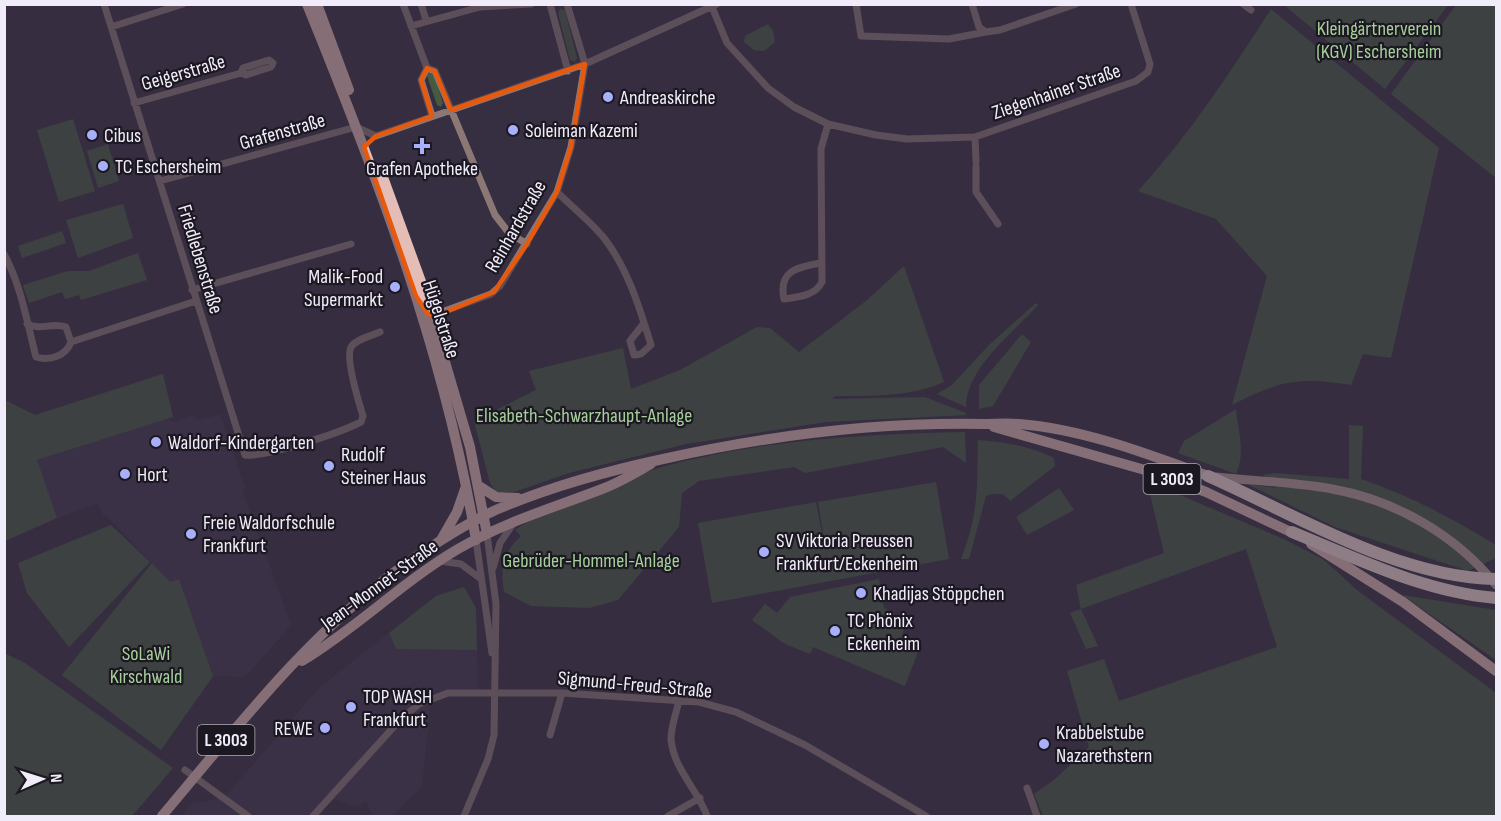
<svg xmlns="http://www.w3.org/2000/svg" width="1501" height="821" font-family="'Sofia Sans Condensed',sans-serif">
  <rect width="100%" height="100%" fill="#362e41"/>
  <!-- built -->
  <path fill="#41364e" d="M220,414L245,488L242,490L291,625L245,677L213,676L179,579L170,582L106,515H103L98,503L57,518L36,461L166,419L173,422L192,415L198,421Z
    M389,633L396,649L477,650L478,692L431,695L422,786L393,816H373L366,801L357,807L334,799L318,816H181L192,804L224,798L320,687Z"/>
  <!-- green -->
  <path fill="#455a40" d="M1284,5H1448L1385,89Z
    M1456,5H1496V178L1391,94Z
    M560,9L565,10L577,58L575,62L570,60L558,13Z
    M1271,9L1439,148L1391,358L1363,354L1351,385C1296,377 1282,380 1232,405L1267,276L1216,219L1138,191C1189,135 1230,73 1271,9Z
    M768,24L773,31L775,42L764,51L754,50L744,42L745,36Z
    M429,72L434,74L443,103L441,107L437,105L427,76Z
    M73,119L95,191L59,202L37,130Z
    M108,144L119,181L98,188L87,151Z
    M123,204L133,238L78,258L66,220Z
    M62,231L66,243L22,258L18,246Z
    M138,253L147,280L81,300L79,295L65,299L62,292L29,303L23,285L68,271H89Z
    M904,266L944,382C910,397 873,396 835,396L832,399L925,397L966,413V415L826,422L686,444L569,473L514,492H496L490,483L474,421L536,390L529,371L623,348L631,389L680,370L757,327L770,328L799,352L866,301Z
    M1036,303L1038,305C1013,333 966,368 966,407L937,394L952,385L989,345Z
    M1022,334L1031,342L993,406L979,409V385Z
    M163,374L173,417L37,460L57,518L5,541V400L35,415Z
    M1236,409C1238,432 1246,452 1236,474L1178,453L1184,441Z
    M1349,425L1363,426L1361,479C1409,495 1453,519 1496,545V558L1468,571L1335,527L1247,484L1277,488L1263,475L1274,473L1349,479Z
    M965,432L966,463L943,447L805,473L794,467L699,481L682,493L679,527L618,600L589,608L531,606L504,592C500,569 504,551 521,536L515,530C536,515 562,507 585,497C610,487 635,474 662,467C760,440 863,434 965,432Z
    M978,440C1005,442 1029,446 1054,458L1055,466L1010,501C1003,492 997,493 986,496L969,559H961C979,513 977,488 978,440Z
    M1147,481L1286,540L1324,560L1357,590L1496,693V816H1043L1034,794L1054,780L1089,747L1067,671L1104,659L1119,701L1277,647L1246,549L1081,609L1098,646L1086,649L1070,613L1081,609L1076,585L1164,553Z
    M936,482L949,559L712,603L698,523L816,502L828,564L818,502Z
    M1059,488L1074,510L1027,535L1016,517Z
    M111,525L150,562L69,647L27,593L18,563Z
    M152,563L170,582L179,579L213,676L161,750L62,675Z
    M879,579L884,608L907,622L901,637L921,644L905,686L813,647L810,654L785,644L752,620L765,604L777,613L790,597Z
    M464,587L476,608L477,650L396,649L389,633L436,596Z
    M1402,595L1496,610V660Z
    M4,653L25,663L173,768L132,816H5Z"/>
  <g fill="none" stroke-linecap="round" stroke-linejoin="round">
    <!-- street -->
    <path stroke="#8b7875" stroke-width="7" d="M104,4L245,455C268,457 339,433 361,422L363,416C359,403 345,359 351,347C356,339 371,336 380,332
      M403,4L427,68L421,80L432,116
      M421,4L426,20
      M550,4L568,71
      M856,4L861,36L949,39L986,32
      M972,4L979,27L986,32L1000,30L1076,4
      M1243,4L1251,10
      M712,7L727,43L768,88L794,107L828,124L876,135L907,139L975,137L1136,81L1148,72L1150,64L1131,4
      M411,26L480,7L531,4
      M111,27L183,4
      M269,60L273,63L271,67L246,75L241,73L243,68Z
      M427,68L435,71L495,215L509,233L527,244
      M134,103L241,73
      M975,137L976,161
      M976,166V192L998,224
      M160,181L356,127L376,136L585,64L717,4
      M557,192C572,207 590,221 604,238C628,269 640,309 651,345L641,354L634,355L630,341L644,323
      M4,254C21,285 27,322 36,357C50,361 66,356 71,342L66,327C52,322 41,331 27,324
      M821,263C797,267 778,271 784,299C798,297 815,296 822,282L821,149L828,124
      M192,290L351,244
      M431,316L491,294L500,286L557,192L571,147L585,64L567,4
      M71,342L196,301
      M476,540L492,653
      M440,561L461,564L481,579
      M493,568L500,543L513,524
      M679,701C676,713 671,727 671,739C673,768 698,790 707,816
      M550,735L562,693
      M185,770L248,816
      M1027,788L1037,816
      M313,816L400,720L419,704L448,693H562L699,702L736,712L805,745L926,816
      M464,816L488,759L494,735L496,604L487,534
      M668,816L700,798"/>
    <!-- secondary -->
    <path stroke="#bd9f9a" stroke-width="9" d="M1216,477C1254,481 1294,482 1332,489C1395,500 1456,535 1496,585"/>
    <!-- primary -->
    <path stroke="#e4bdb6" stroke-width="10" d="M307,4C378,178 445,354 476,540
      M317,4L349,90
      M380,169L423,287L470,447L487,534
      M994,427L1159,474L1206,492L1297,535
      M479,486L496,497L518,498
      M441,540L457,512L465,489
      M1311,544L1403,602L1496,671
      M302,661C357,628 402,582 458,549C504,522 553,508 602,489C619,483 635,473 651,464
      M162,816C234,731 305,638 396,571C428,548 462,525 498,509C552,486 607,471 663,459C770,435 874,422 983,424C995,424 1007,423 1019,424C1083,429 1148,454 1208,476"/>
    <!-- highway -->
    <path stroke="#faded9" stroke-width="12" d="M1208,476C1296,515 1399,578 1496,579
      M1292,532C1358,559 1424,592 1496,598"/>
  </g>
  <!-- marked area -->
  <path d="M0 0H1501V821H0ZM585,64L571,147L557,192L527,244L494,292L436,316L428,314L416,296L364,147L376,136L432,116L421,80L427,68L435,71L451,110Z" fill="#362e41" fill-opacity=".55" fill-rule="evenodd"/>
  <path fill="none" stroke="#e8590c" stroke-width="4.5" stroke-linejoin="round" d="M585,64L571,147L557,192L527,244L494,292L436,316L428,314L416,296L364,147L376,136L432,116L421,80L427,68L435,71L451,110Z"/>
  <!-- markers -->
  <g fill="#a8b0fc" stroke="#1c1821" stroke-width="2">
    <circle cx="608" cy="97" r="6"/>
    <circle cx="513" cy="130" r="6"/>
    <circle cx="92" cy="135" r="6"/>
    <path d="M419 137h6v6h6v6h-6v6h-6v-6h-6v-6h6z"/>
    <circle cx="103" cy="166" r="6"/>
    <circle cx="395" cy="287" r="6"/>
    <circle cx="156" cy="442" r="6"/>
    <circle cx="329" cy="466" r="6"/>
    <circle cx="125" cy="474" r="6"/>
    <circle cx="191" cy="534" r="6"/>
    <circle cx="764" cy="552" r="6"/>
    <circle cx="861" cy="593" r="6"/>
    <circle cx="835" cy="631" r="6"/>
    <circle cx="351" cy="707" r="6"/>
    <circle cx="325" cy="728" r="6"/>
    <circle cx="1044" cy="744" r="6"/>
  </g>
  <g text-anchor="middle" stroke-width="4.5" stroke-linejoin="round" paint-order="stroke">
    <!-- shield labels -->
    <g fill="#1c1821" stroke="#b1acb8" stroke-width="1.5">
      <rect x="1143.5" y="464" width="57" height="30" rx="4.5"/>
      <rect x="197.5" y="725" width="57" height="30" rx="4.5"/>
    </g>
    <g font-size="18" font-weight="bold" fill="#f1ecf9">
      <text x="1172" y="485">L 3003</text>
      <text x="226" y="746">L 3003</text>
    </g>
    <!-- park labels -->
    <g font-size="20" fill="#a6d09b" stroke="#1c1821">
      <text x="1379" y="35">Kleingärtnerverein<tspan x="1379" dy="23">(KGV) Eschersheim</tspan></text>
      <text x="584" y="422">Elisabeth-Schwarzhaupt-Anlage</text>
      <text x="591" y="567">Gebrüder-Hommel-Anlage</text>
      <text x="146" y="660">SoLaWi<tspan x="146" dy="23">Kirschwald</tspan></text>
    </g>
    <!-- street labels -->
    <g font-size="20" fill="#f1ecf9" stroke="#1c1821">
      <text transform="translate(183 72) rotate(-16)" y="7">Geigerstraße</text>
      <text transform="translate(1056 91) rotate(-19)" y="7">Ziegenhainer Straße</text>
      <text transform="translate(282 131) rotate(-16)" y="7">Grafenstraße</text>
      <text transform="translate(515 226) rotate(-60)" y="7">Reinhardstraße</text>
      <text transform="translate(201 259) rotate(73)" y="7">Friedlebenstraße</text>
      <text transform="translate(442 319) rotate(72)" y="7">Hügelstraße</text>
      <text transform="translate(379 584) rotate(-36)" y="7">Jean-Monnet-Straße</text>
      <text transform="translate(635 684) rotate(5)" y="7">Sigmund-Freud-Straße</text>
    </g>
    <!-- poi labels -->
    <g font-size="20" fill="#f1ecf9" stroke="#1c1821" text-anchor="start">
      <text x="620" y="104">Andreaskirche</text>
      <text x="525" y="137">Soleiman Kazemi</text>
      <text x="104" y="142">Cibus</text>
      <text x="115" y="173">TC Eschersheim</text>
      <text x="422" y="175" text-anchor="middle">Grafen Apotheke</text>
      <text x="383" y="283" text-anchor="end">Malik-Food<tspan x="383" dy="23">Supermarkt</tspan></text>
      <text x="168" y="449">Waldorf-Kindergarten</text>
      <text x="341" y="461">Rudolf<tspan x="341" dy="23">Steiner Haus</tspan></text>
      <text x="137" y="481">Hort</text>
      <text x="203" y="529">Freie Waldorfschule<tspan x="203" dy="23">Frankfurt</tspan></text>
      <text x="776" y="547">SV Viktoria Preussen<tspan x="776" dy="23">Frankfurt/Eckenheim</tspan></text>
      <text x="873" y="600">Khadijas Stöppchen</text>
      <text x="847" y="627">TC Phönix<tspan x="847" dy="23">Eckenheim</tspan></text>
      <text x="363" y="703">TOP WASH<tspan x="363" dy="23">Frankfurt</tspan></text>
      <text x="313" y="735" text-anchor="end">REWE</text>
      <text x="1056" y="739">Krabbelstube<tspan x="1056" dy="23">Nazarethstern</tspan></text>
    </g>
  </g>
  <!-- border -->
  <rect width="1501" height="821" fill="none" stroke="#f1ecf9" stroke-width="12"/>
  <!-- north arrow -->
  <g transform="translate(42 779) rotate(87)" stroke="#1c1821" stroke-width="4.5" paint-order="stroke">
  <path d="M0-4.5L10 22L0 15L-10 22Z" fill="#f1ecf9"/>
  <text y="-9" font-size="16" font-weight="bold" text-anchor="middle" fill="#f1ecf9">N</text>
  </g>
</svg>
